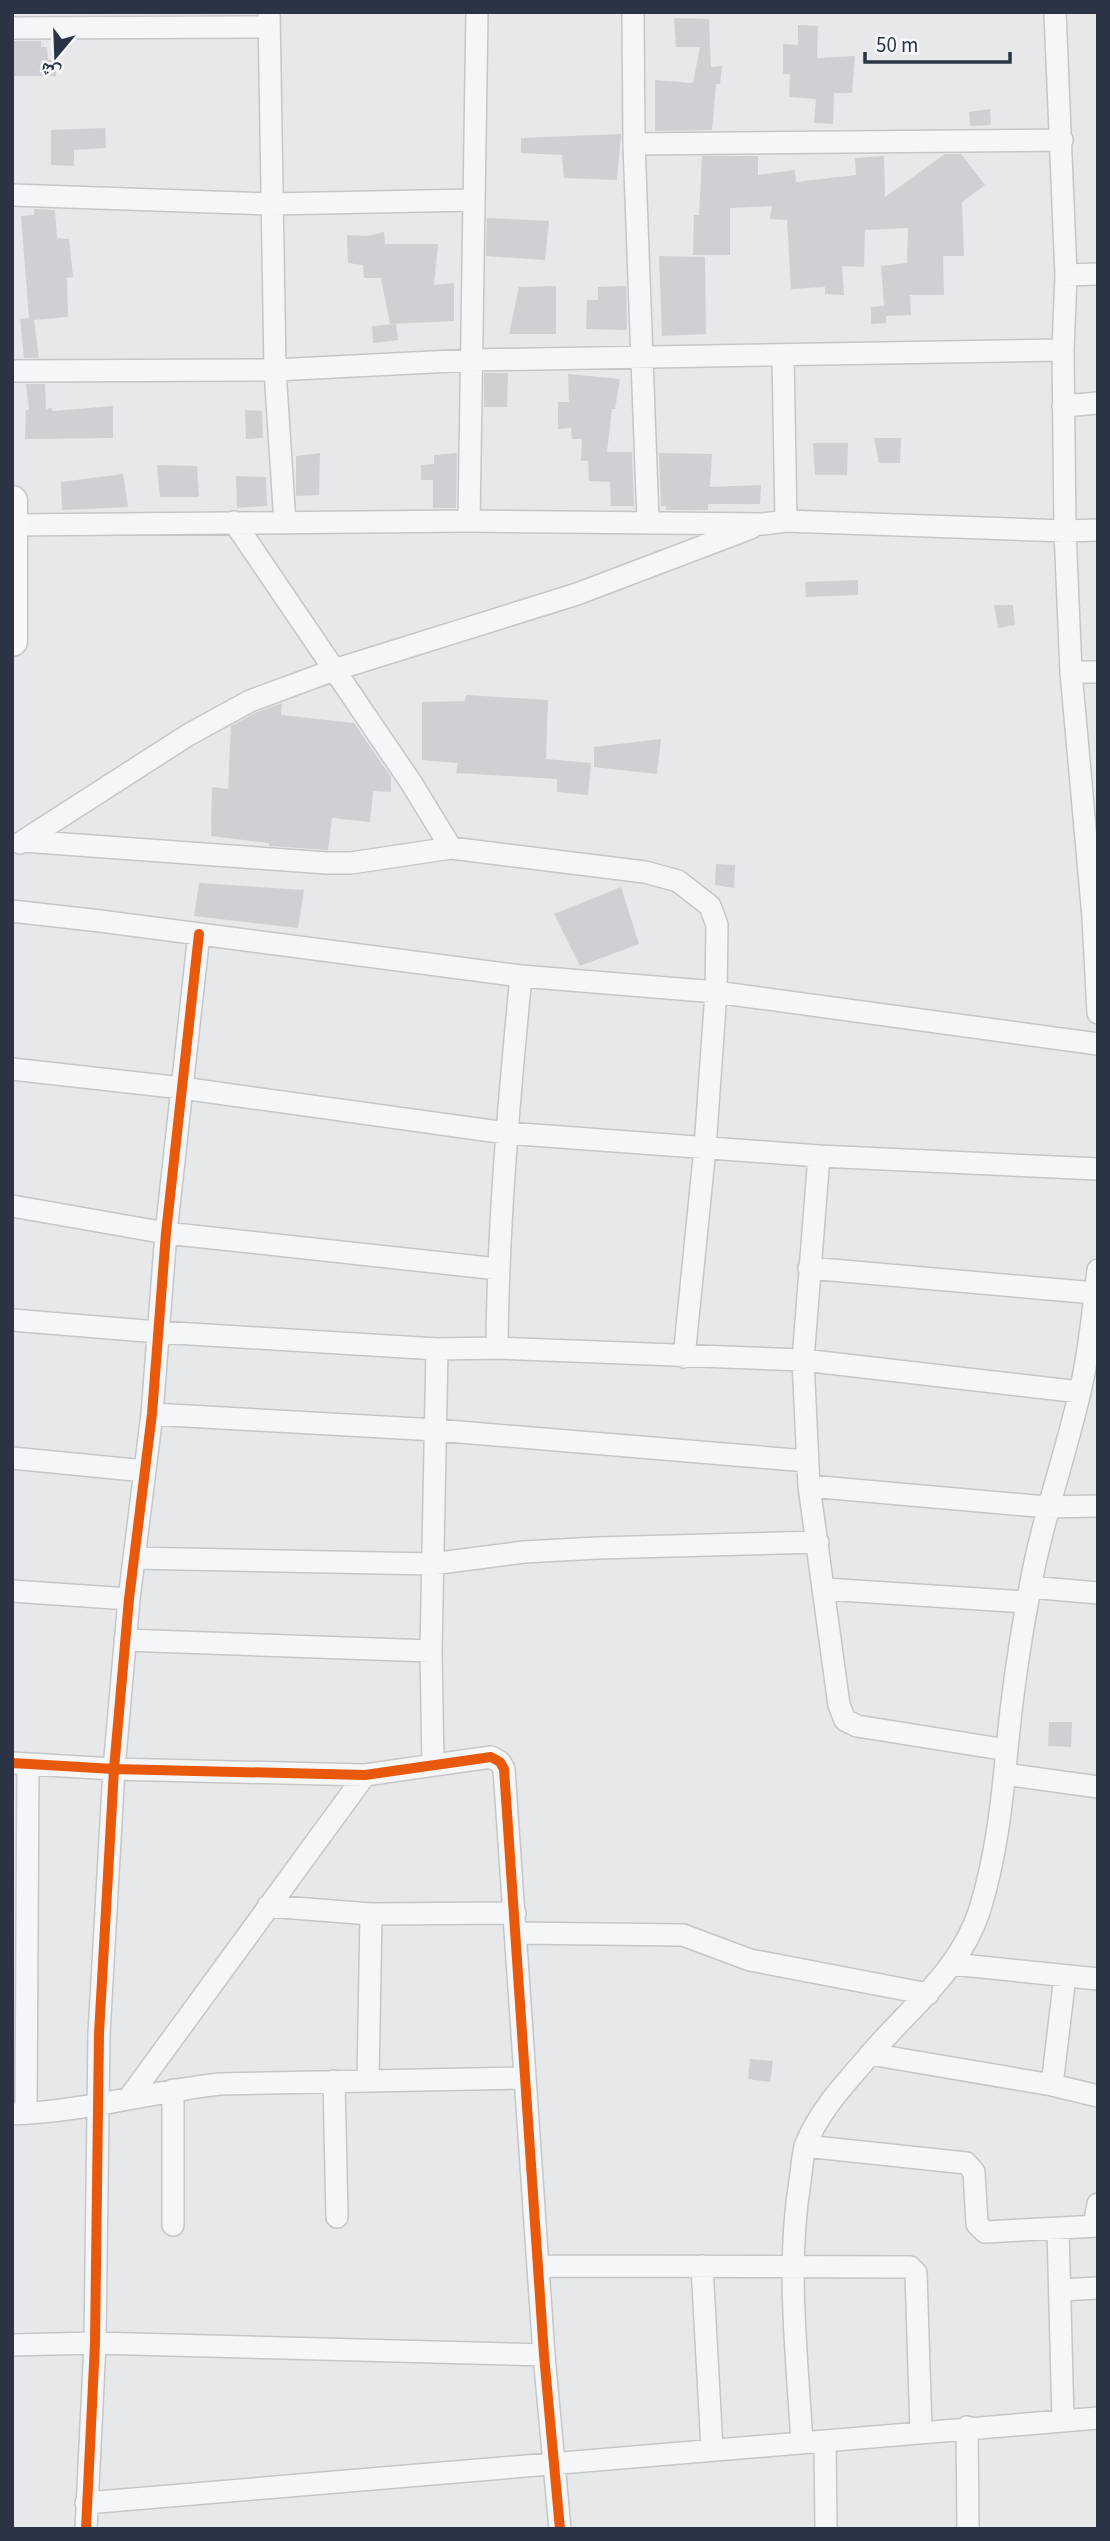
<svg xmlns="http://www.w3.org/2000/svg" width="1110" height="2541" font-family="'Source Sans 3','Noto Naskh Arabic',sans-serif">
  <rect width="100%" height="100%" fill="#e6e8ea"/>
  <!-- building -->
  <path fill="#ced0d3" d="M674,18L709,19L711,67L722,66L720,84H716L712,130L655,131V80L693,83L700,47H676Z
    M798,25L818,26L817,58L855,56L852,93H834L833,124L814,123L816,99L789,97L790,74H783V44L798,45Z
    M12,41H41V47H47L48,60H56V76H12Z
    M990,109L991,125L970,126L969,112Z
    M105,128L106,148L74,150V166L51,165V130Z
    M621,134L617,180L564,178L562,155L521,153V138Z
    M945,154H961L985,185L962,202L964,256H943L944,295H910L911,315L886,316V323L871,324V307L884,306L881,266L907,263L908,228L865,230L864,267L842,266L844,295L825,294V287L791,289L787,220L770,219L772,206L730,208V255H693L694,215H699L702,156H758V175L795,170L796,182L856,175L855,158L884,156L885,197Z
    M34,209L55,210L57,238L69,239L73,277L67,278L68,317L34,320L39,358H24L20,319L29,318L21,216L34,215Z
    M487,218L549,221L545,260L486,256Z
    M384,232L385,244H438L434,285L454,283V321L390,324L381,278H364L363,265L348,263L347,235L368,236Z
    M659,256L705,257L706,334L662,336Z
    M556,286V334H509L519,287Z
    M626,286L627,330L586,329L587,300H598V287Z
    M396,324L398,340L373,343L372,326Z
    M484,373H508L507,407H484Z
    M568,374L620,379L615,409H612L607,452H632L634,506H611L610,482L589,481L588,461H581L582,439H572L571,428L558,429V402H569Z
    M26,384H45L46,409L52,408V411L113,406V438L25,439L26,410H29Z
    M245,410L262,411L263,438L246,439Z
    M874,438H901L900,463H879Z
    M813,443H848L847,475H815Z
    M320,453L319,495L296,496V456Z
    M457,453L456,508H433V480H421V465L434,464V455Z
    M659,453L712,454L710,487L761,485L760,504H708V510H666V506H661Z
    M157,465L197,466L199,497H160Z
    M123,474L128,507L62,510L61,482Z
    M236,476L266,477L267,506L237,508Z
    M858,580V595L806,597L805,582Z
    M994,605H1013L1015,625L998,628Z
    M466,695L548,700L546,759L591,763L588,795L557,792V779L456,773L458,763L422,760V702L465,701Z
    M282,703L281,715L354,723L391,777V792L373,791L370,822L332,818L328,850L269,846V843L211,836L212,787L228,789L231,726L255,713Z
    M661,739L657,774L594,767V747Z
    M716,864L735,865L734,888L715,885Z
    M199,883L304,890L298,928L194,916Z
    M621,887L639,944L580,966L554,914Z
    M1049,1722H1072L1071,1747L1048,1746Z
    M750,2059L773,2061L770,2082L748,2079Z"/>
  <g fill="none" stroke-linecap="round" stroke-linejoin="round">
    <defs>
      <path id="street" d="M269,12L275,370L285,523
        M633,12L634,144L648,521
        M1055,12L1066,275L1063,350L1065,531L1071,672L1093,917L1098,1013
        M12,28L269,27
        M634,144L1062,140
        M12,195L271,204L474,200
        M1066,275L1098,274
        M783,355L786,521
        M12,371L275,370L472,360L1063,350
        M1063,406L1098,403
        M469,521L477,12
        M234,522L412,784L451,848
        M12,525L469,521L763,524L786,521L1065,531L1098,530
        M1071,672H1098
        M23,841L327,863H351L451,848L645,872L678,881L710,906L717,925L716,992L705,1148L684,1357
        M20,843L188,735L250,701L334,670L577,594L751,528
        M12,911L100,921L521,976L716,992L1098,1044
        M12,1069L182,1088L506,1133L819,1156L1098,1169
        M819,1156L803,1360L809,1486L839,1705L845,1720L857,1726L1007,1750
        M12,1206L166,1233L498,1269
        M809,1268L1095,1293
        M12,1320L158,1332L437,1349L497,1348L803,1360L1080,1392
        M497,1348C498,1223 509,1100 521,976
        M152,1414L436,1430L807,1461
        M12,1458L145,1471
        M809,1486L1047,1507L1098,1506
        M134,1558L432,1564L524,1552L597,1548L818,1542
        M1030,1587L1098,1593
        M825,1589L1027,1602
        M12,1591L129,1599
        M125,1640L431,1651
        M12,1763L114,1769L365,1775L491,1757L500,1762L504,1769L544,2355L560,2529
        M433,1765L431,1651L437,1349
        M1005,1774L1098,1787
        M268,1906L371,1914
        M516,1933L683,1935L750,1960L928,1994
        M952,1964L1098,1979
        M870,2054L1052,2085L1098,2096
        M334,2081L337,2217
        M368,2081L371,1914L515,1913
        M1052,2085L1065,1976
        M173,2090V2225
        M129,2098L365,1775
        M26,2113L28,1764
        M12,2114C82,2112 150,2092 219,2084L525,2078
        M805,2146L966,2163L974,2172L977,2224L985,2232L1098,2226
        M1094,2226L1098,2204
        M1058,2229L1063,2420
        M539,2266L910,2267L916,2273L921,2431
        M702,2266L712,2449
        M1060,2290L1098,2288
        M12,2345L95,2343L544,2355
        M967,2427L968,2529
        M825,2441L826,2529
        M802,2443C797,2356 786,2267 800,2181C802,2169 802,2155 806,2144C819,2111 845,2084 868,2057C908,2009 960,1972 980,1909C996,1857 1002,1803 1007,1749C1012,1695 1020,1640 1030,1588C1042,1519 1066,1455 1081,1387C1090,1349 1093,1309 1098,1270
        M86,2503L1098,2418
        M86,2529L95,2343L99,2034L114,1769L129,1599L152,1414L166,1233L199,934"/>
      <path id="secondary" d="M12,501V641"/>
    </defs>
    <!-- street casing -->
    <use href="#street" stroke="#c4c6c8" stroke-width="24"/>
    <!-- secondary casing -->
    <use href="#secondary" stroke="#c4c6c8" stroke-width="33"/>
    <!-- street -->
    <use href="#street" stroke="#f5f6f7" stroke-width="21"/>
    <!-- secondary -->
    <use href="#secondary" stroke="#f8f8f8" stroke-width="30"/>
    <defs>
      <path id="cycleway" d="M12,1763L114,1769L365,1775L491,1757L500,1762L504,1769L544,2355L560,2529
        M86,2529L95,2343L99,2034L114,1769L129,1599L152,1414L166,1233L199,934"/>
    </defs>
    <!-- cycleway casing -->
    <use href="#cycleway" stroke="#f4f6f9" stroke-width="15"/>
    <!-- cycleway -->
    <use href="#cycleway" stroke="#e8590c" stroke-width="10"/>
  </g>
  <!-- border -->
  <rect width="1110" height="2541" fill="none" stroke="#2b3445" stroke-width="28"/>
  <!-- north arrow -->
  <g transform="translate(56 56) rotate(199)" stroke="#f4f6f9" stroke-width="5" paint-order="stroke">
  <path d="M0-5L12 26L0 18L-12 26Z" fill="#2b3445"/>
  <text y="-10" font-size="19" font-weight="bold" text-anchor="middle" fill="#2b3445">ش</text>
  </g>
  <!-- scale -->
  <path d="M865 52v10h145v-10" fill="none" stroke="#2b3445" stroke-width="3.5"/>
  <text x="876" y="52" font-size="21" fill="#2b3445" stroke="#f4f6f9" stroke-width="5" paint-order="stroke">50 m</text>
</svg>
